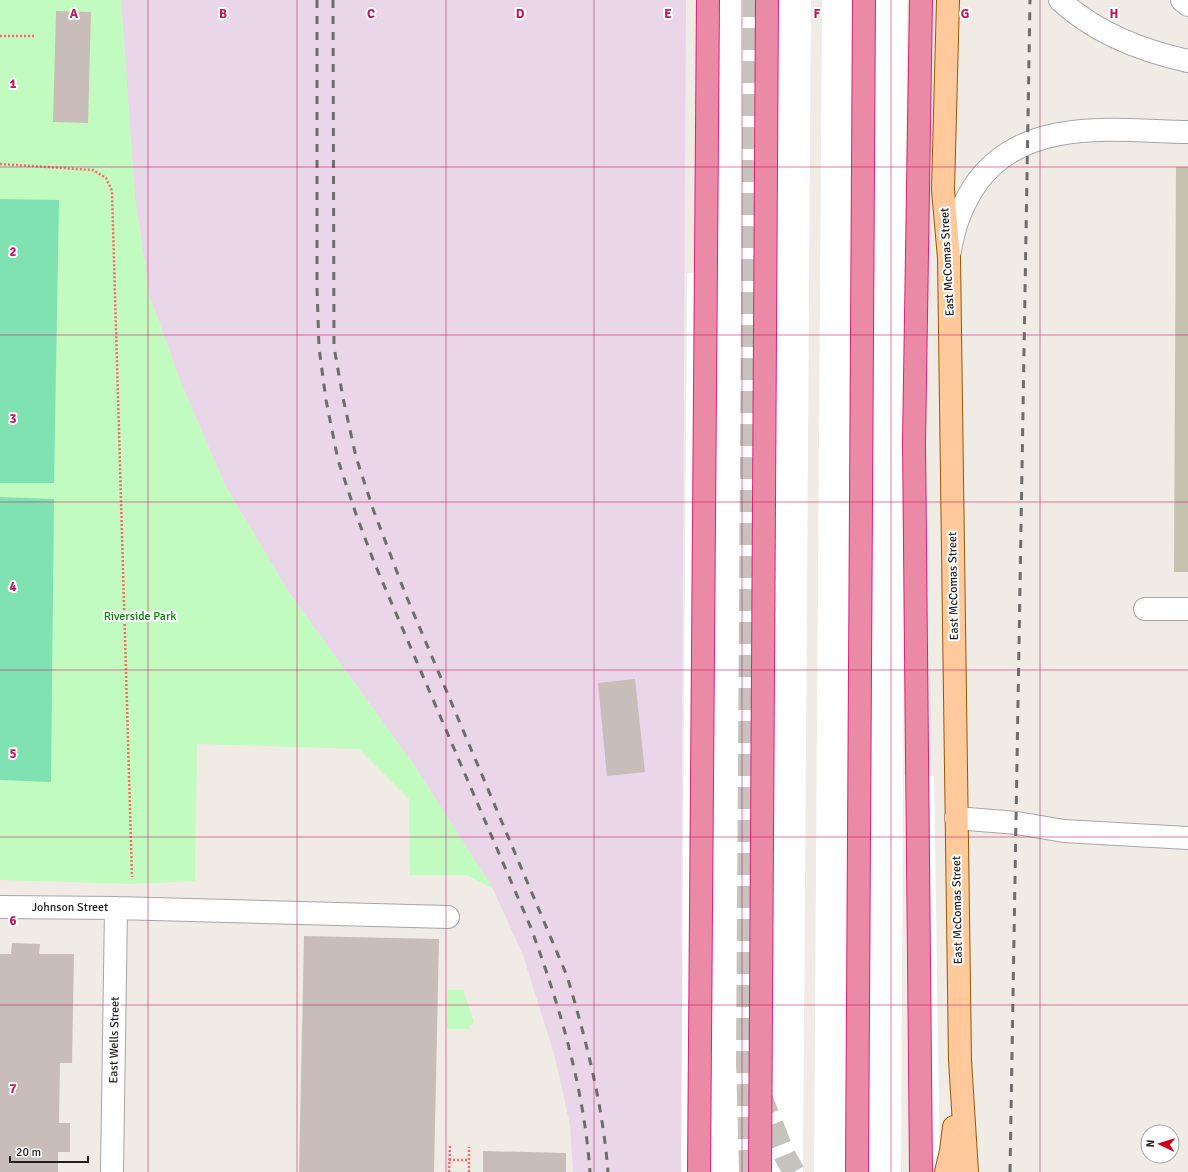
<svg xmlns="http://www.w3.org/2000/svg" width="1188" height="1172" font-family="Signika,sans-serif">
  <rect width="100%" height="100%" fill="#f0ebe5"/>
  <!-- industrial -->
  <path fill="#e9d6e8" d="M121,0H686L681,936L694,1172H573L570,1125L555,1057L523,955L493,889L416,768L288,591L225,485L179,378L150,297L135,199Z"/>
  <!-- construction -->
  <path fill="#c5c3b0" d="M1176,167H1188V572H1174Z"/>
  <!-- park -->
  <path fill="#c2fbc0" d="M0,0H121L135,199L150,297L179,378L225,485L288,591L416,768L493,889L467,875H410L409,799L359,749L197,744L195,881L131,884L0,880Z
    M448,990H463L474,1022L468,1029H447Z"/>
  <!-- pitch -->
  <path fill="#80e2b2" d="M0,199L59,200L54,483H0Z
    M0,497L54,499L51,782L0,780Z"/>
  <!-- pier -->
  <path fill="#fff" d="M720,0H811L803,1172H681L687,273L716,272Z
    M822,0H907L901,1172H814Z
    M904,775L934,776L940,1172H909Z"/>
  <!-- building -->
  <path fill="#c8bdb8" d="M56,11L91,12L88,123L53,122Z
    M635,679L645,772L607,776L598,683Z
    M304,936L439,939L434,1172H299Z
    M12,943L40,944L39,954H74L72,1063H60L59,1123H70V1152H58V1172H0V954H11Z
    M483,1151L566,1153V1172H483Z"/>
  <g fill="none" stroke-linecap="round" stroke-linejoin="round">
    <!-- major-tunnel -->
    <path stroke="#c6c2bd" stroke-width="22" stroke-dasharray="22 11" stroke-linecap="butt" d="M760,1094L785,1156L794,1172
      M750,1172L747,1061L754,0"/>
    <defs>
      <path id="minor" d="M1060,0C1094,32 1143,51 1188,61
        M1182,0L1188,5
        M950,251C954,225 963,202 978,181C1027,116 1117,131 1188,132
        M1145,609H1188
        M956,818L1017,823L1064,831L1188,838
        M0,907L116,908L448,917
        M112,1172L116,908"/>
      <path id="major" d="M948,0L943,190L949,258L960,1060L967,1172
        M946,1172L951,1151L954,1127"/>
      <path id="highway" d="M921,0L914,442L921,1172
        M699,1172L708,0
        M857,1172L864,0"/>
    </defs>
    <!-- minor casing -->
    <use href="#minor" stroke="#a6a6a6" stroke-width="24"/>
    <!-- major casing -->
    <use href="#major" stroke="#9a5700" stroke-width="24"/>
    <!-- highway casing -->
    <use href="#highway" stroke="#e11f75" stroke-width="24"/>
    <!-- path -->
    <path stroke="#fe6768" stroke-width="2.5" stroke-dasharray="2 2" stroke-linecap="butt" d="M0,36H34
      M0,164L93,170L106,178L112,191L132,877
      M449,1160H469
      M449,1172L450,1146
      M469,1172V1147"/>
    <!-- minor -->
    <use href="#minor" stroke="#fff" stroke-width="22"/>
    <!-- major -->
    <use href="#major" stroke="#ffc99b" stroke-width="22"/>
    <!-- highway -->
    <use href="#highway" stroke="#ea8aa6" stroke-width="22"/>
    <!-- rail -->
    <path stroke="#6d6d6d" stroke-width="3" stroke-dasharray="8 8" stroke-linecap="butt" d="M317,0V288L319,348L326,400L338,460L357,517L374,562L531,928C560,1007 584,1088 590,1172
      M333,0L334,347L343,398L356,457L373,509L405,593L567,976C586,1039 603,1106 608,1172
      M1010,1172L1030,0"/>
    <defs>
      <path id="highway-bridge" d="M760,1172L767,0"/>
    </defs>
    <!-- highway-bridge casing -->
    <use href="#highway-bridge" stroke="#e11f75" stroke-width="24" stroke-linecap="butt"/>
    <!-- highway-bridge -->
    <use href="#highway-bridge" stroke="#ea8aa6" stroke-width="22"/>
  </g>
  <!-- grid -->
  <path fill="none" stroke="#c2185b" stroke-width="1" stroke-opacity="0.55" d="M148,0V1172M297,0V1172M446,0V1172M594,0V1172M742,0V1172M891,0V1172M1040,0V1172M0,167H1188M0,335H1188M0,502H1188M0,670H1188M0,837H1188M0,1005H1188"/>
  <g text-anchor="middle" stroke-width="4" stroke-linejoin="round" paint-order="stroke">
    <!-- street labels -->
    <g font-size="12" fill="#1f1f1f" stroke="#fff">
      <text transform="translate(947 262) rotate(-93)" y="4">East McComas Street</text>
      <text transform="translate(953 586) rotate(-91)" y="4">East McComas Street</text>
      <text x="70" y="911">Johnson Street</text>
      <text transform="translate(957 910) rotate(-91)" y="4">East McComas Street</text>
      <text transform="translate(114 1040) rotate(-89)" y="4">East Wells Street</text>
    </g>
    <!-- park labels -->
    <g font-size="12" fill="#0a8208" stroke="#fff">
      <text x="140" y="620">Riverside Park</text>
    </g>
  </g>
  <g font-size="13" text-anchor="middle" font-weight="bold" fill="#c2185b" stroke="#fff" stroke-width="4" stroke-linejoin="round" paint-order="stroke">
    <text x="74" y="18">A</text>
    <text x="223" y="18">B</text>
    <text x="371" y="18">C</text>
    <text x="520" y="18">D</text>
    <text x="668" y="18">E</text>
    <text x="817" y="18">F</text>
    <text x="965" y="18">G</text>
    <text x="1114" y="18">H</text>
    <text x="13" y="88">1</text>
    <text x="13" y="256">2</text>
    <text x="13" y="423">3</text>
    <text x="13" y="591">4</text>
    <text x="13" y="758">5</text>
    <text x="13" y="925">6</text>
    <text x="13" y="1093">7</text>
  </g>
  <!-- north arrow -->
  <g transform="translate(1160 1144) rotate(274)"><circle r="19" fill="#ffffff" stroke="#a5a5a5"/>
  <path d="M0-3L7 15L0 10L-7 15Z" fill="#ce0015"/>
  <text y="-6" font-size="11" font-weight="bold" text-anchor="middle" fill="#1f1f1f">N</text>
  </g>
  <!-- scale -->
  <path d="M10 1156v6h78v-6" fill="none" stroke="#1f1f1f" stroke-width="2"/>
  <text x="16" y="1156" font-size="12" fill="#1f1f1f" stroke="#ffffff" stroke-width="3" paint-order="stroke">20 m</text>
</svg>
